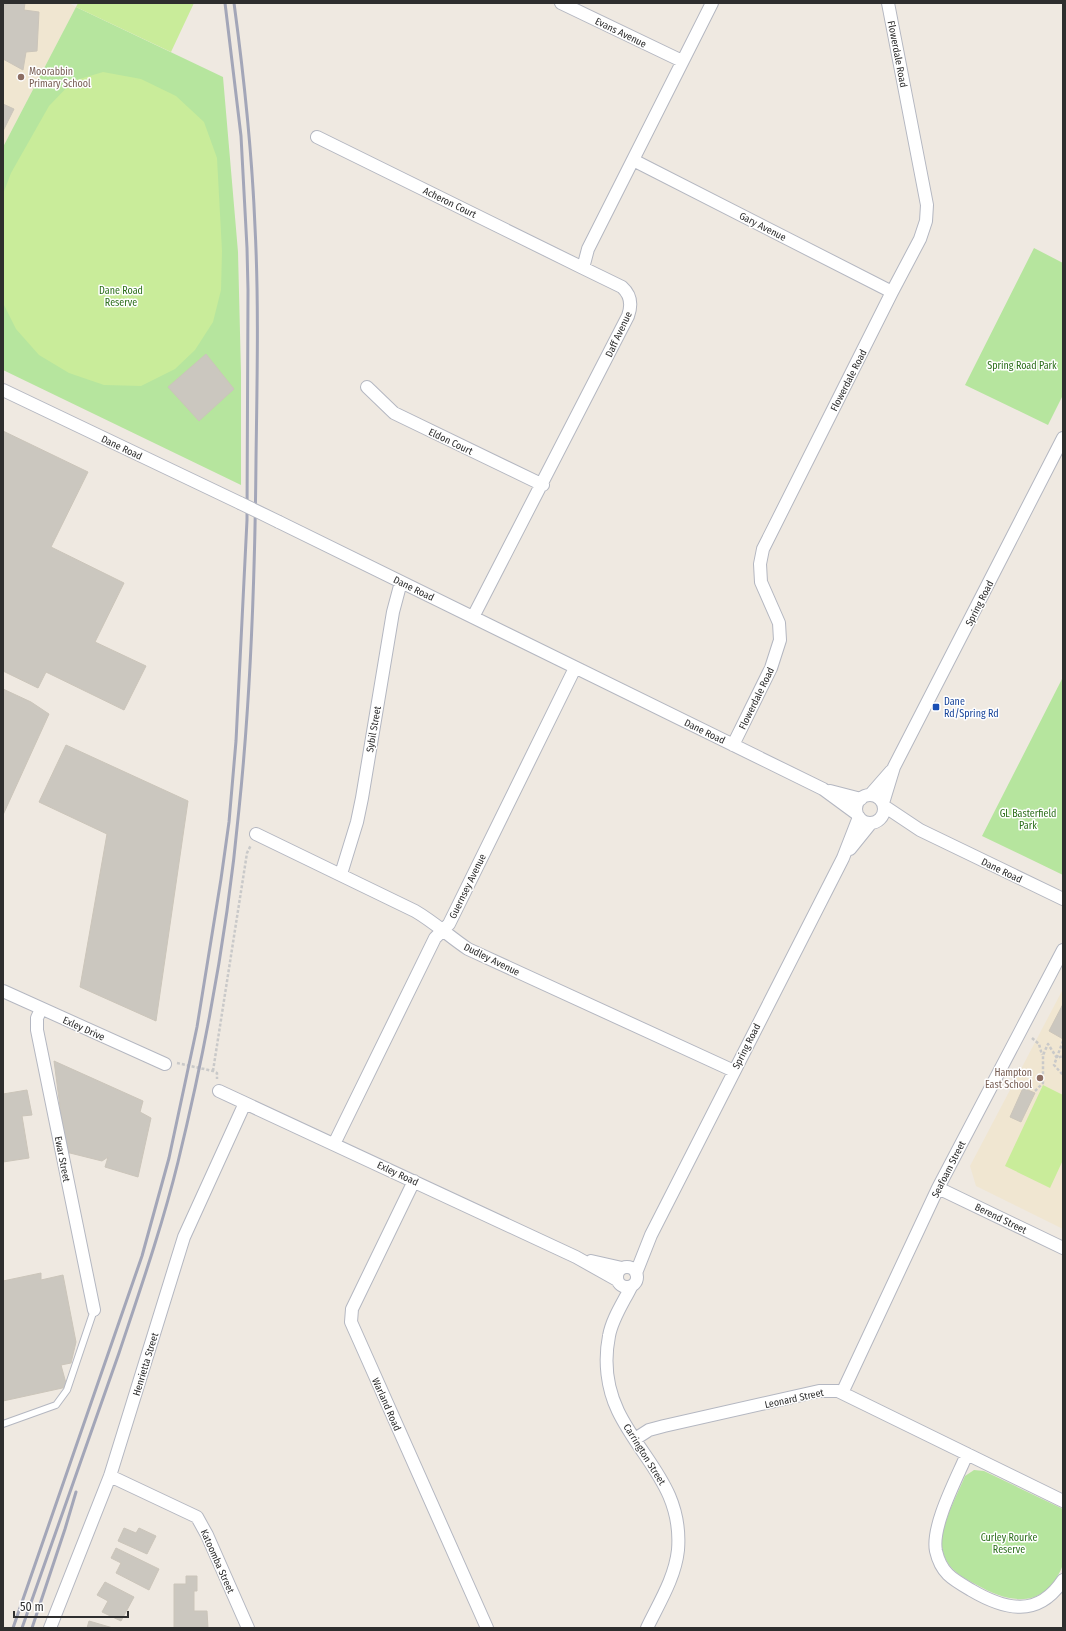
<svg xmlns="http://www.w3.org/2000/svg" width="1066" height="1631" font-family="'Fira Sans Condensed',sans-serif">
  <rect width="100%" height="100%" fill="#efe9e1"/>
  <!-- education -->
  <path fill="#f0e6d1" d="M3,3H69L76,7L3,147Z
    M1063,989V1229L976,1186L970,1166Z"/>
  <!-- green -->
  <path fill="#b6e59e" d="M76,7L223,77L238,252L241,373V485L3,370V147Z
    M1034,248L1063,263V395L1048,425L965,385Z
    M1063,677V875L982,836Z
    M974,1470L984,1471L1063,1509C1063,1520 1065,1559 1062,1567C1045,1609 1010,1604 977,1585C960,1576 945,1568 942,1547C940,1525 957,1496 965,1476Z"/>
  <!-- pitch -->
  <path fill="#c9ec9a" d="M78,3H194L171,52L76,7Z
    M103,72L141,79L176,96L204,122L217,158L222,251L221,290L213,322L195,350L175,369L141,386L104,385L69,373L39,355L16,329L3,303V194L11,173L49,106L73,81Z
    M1043,1085L1063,1095V1160L1050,1188L1005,1166Z"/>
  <!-- building -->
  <path fill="#cbc7bf" stroke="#cbc5ba" d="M3,3H25L24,10L39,12L37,51L26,52L23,70L3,59Z
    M3,104L14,109L3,131Z
    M206,354L234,389L199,421L168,387Z
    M3,431L88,472L51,547L124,583L95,642L146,666L124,710L46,672L38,688L3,671Z
    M3,689L31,702L49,714L3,815Z
    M66,745L188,801L156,1021L80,987L107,834L39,802Z
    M1063,1004V1039L1049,1031Z
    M54,1061L143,1101L140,1112L151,1118L138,1177L105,1167L108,1157L102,1161L66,1152Z
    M1023,1088L1035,1093L1021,1122L1010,1117Z
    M27,1090L32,1115L22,1116L29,1158L3,1162V1094Z
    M41,1273V1280L63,1275L76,1342L71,1363L61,1365L67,1387L3,1401V1281Z
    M124,1528L136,1533L139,1528L156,1536L147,1554L118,1541Z
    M116,1548L159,1569L149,1590L116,1573L121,1563L111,1558Z
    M186,1576H197V1591H194V1611H207L208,1628H174V1584H186Z
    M105,1582L134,1597L121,1621L102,1612L108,1601L97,1595Z
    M89,1621L113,1628H87Z"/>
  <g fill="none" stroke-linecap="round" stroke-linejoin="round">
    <defs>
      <path id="lane" d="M3,1424L56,1405L67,1390L94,1310"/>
      <path id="street" d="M561,3L682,61
        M317,137L583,268
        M633,160L892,292
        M367,387L394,413L543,485
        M3,390L240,503
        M279,522L823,789L857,814
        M473,617L628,316C632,305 631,295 622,287L583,268L588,249L712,3
        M733,745L771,668L780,640L779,623L761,582L760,564L763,549L892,292L920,239L926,221L927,205L888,3
        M830,791L861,799
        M870,795L891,771
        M856 809a14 14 0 1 1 28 0a14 14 0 1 1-28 0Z
        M883,803L894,767L1063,438
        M884,806L920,830L1063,899
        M256,834L415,911C434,922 450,937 468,949L734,1071
        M850,849L871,823
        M341,874L357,822L362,798L393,612L401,582
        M3,991L165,1064
        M41,1009L37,1018V1030L94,1310
        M219,1091L576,1257L617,1280
        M334,1144L435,938L449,924L575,668
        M414,1181L352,1309L351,1322L487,1628
        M938,1188L1063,1248
        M591,1261L622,1268
        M617 1277a10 10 0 1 1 20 0a10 10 0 1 1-20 0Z
        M636,1273L651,1235L843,858L859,817
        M631,1287C623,1303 612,1319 609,1336C604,1361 607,1388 618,1411C641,1459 683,1488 678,1550C675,1578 659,1603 647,1628
        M842,1393L938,1188L1063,950
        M635,1439L649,1430L664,1426L819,1391H838L1063,1501
        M967,1454C957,1478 931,1526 936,1551C941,1573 952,1579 971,1590C1005,1610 1038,1618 1063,1580
        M110,1476L197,1517L207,1535L248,1628
        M50,1628L110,1476L184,1237L245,1103"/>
    </defs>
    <!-- lane casing -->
    <use href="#lane" stroke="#b4b7c1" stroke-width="8"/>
    <!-- street casing -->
    <use href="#street" stroke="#b4b7c1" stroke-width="14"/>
    <!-- path -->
    <path stroke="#c9c9c9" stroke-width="2.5" stroke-dasharray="3 2" stroke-linecap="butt" d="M1032,1038L1039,1044L1042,1055
      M1063,1041L1054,1065L1063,1075
      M177,1063L213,1071L217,1073V1079
      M213,1071L247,853L251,845
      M1035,1091L1043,1083V1055L1048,1044L1057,1058L1063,1056"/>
    <!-- lane -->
    <use href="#lane" stroke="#fff" stroke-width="6"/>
    <!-- street -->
    <use href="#street" stroke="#fff" stroke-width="12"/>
    <!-- rail -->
    <path stroke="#a3a6b8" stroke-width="3" d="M13,1628L142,1256L169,1158L197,1027L221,879L229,822L236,741L247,520L248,290L247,248L241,136L225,3
      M22,1628C54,1536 87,1445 119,1353C140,1290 162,1227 178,1162C206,1047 228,928 239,809C251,694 255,576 256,460C257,383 259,304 255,227C252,152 244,77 234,3
      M32,1628L65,1529L76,1492"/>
    <defs>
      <path id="street-bridge" d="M240,503L279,522"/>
    </defs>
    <!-- street-bridge casing -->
    <use href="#street-bridge" stroke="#b4b7c1" stroke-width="14" stroke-linecap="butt"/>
    <!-- street-bridge -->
    <use href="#street-bridge" stroke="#fff" stroke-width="12"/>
  </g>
  <!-- markers -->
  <g fill="#8d6e63" stroke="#fff" stroke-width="1.5">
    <circle cx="21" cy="77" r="4"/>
    <circle cx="1040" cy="1078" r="4"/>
  </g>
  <rect fill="#1a4fb4" stroke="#fff" stroke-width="1.5" x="932" y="703" width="8" height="8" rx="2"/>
  <g text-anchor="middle" stroke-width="3" stroke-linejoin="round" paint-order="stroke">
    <!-- street labels -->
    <g font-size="10" fill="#2e2e2e" stroke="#fff">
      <text transform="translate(621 32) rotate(26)" y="4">Evans Avenue</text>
      <text transform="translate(898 54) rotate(79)" y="4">Flowerdale Road</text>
      <text transform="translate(450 202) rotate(26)" y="4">Acheron Court</text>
      <text transform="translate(763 226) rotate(27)" y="4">Gary Avenue</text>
      <text transform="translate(618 334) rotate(-65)" y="4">Daff Avenue</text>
      <text transform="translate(848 380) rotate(-63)" y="4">Flowerdale Road</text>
      <text transform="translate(451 441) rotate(26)" y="4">Eldon Court</text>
      <text transform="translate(122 447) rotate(25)" y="4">Dane Road</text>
      <text transform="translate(414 588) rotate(26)" y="4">Dane Road</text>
      <text transform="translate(979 603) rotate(-63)" y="4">Spring Road</text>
      <text transform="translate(756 698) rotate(-64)" y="4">Flowerdale Road</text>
      <text transform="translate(373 729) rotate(-80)" y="4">Sybil Street</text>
      <text transform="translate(705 731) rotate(26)" y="4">Dane Road</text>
      <text transform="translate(1002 870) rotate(26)" y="4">Dane Road</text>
      <text transform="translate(467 886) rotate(-64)" y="4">Guernsey Avenue</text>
      <text transform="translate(492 959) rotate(26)" y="4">Dudley Avenue</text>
      <text transform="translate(84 1028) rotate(24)" y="4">Exley Drive</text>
      <text transform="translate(746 1046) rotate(-63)" y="4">Spring Road</text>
      <text transform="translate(63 1159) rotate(79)" y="4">Ewar Street</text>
      <text transform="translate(948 1169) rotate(-63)" y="4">Seafoam Street</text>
      <text transform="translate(398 1173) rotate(25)" y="4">Exley Road</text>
      <text transform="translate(1001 1218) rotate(26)" y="4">Berend Street</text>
      <text transform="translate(145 1364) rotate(-73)" y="4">Henrietta Street</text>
      <text transform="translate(794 1398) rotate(-12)" y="4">Leonard Street</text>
      <text transform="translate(387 1404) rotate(66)" y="4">Warland Road</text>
      <text transform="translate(645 1454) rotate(58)" y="4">Carrington Street</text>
      <text transform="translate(218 1561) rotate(66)" y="4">Katoomba Street</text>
    </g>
    <!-- education labels -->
    <g font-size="10" fill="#785e54" stroke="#fff" text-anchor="start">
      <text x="29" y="75">Moorabbin<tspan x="29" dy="12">Primary School</tspan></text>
      <text x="1032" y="1076" text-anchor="end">Hampton<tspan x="1032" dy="12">East School</tspan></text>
    </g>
    <!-- park labels -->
    <g font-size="10" fill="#2c6e1b" stroke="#fff">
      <text x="121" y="294">Dane Road<tspan x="121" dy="12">Reserve</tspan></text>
      <text x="1022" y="369">Spring Road Park</text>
      <text x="1028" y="817">GL Basterfield<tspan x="1028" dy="12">Park</tspan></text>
      <text x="1009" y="1541">Curley Rourke<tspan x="1009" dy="12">Reserve</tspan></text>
    </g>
    <!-- transit labels -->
    <g font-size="10" fill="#164399" stroke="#fff" text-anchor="start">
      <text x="944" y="705">Dane<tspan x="944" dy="12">Rd/Spring Rd</tspan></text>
    </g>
  </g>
  <!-- border -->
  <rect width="1066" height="1631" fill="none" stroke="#2e2e2e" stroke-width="8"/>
  <!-- scale -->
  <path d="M14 1611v6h114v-6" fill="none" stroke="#2e2e2e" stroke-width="2"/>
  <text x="20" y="1611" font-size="12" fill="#2e2e2e" stroke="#ffffff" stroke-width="3" paint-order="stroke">50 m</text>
</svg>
